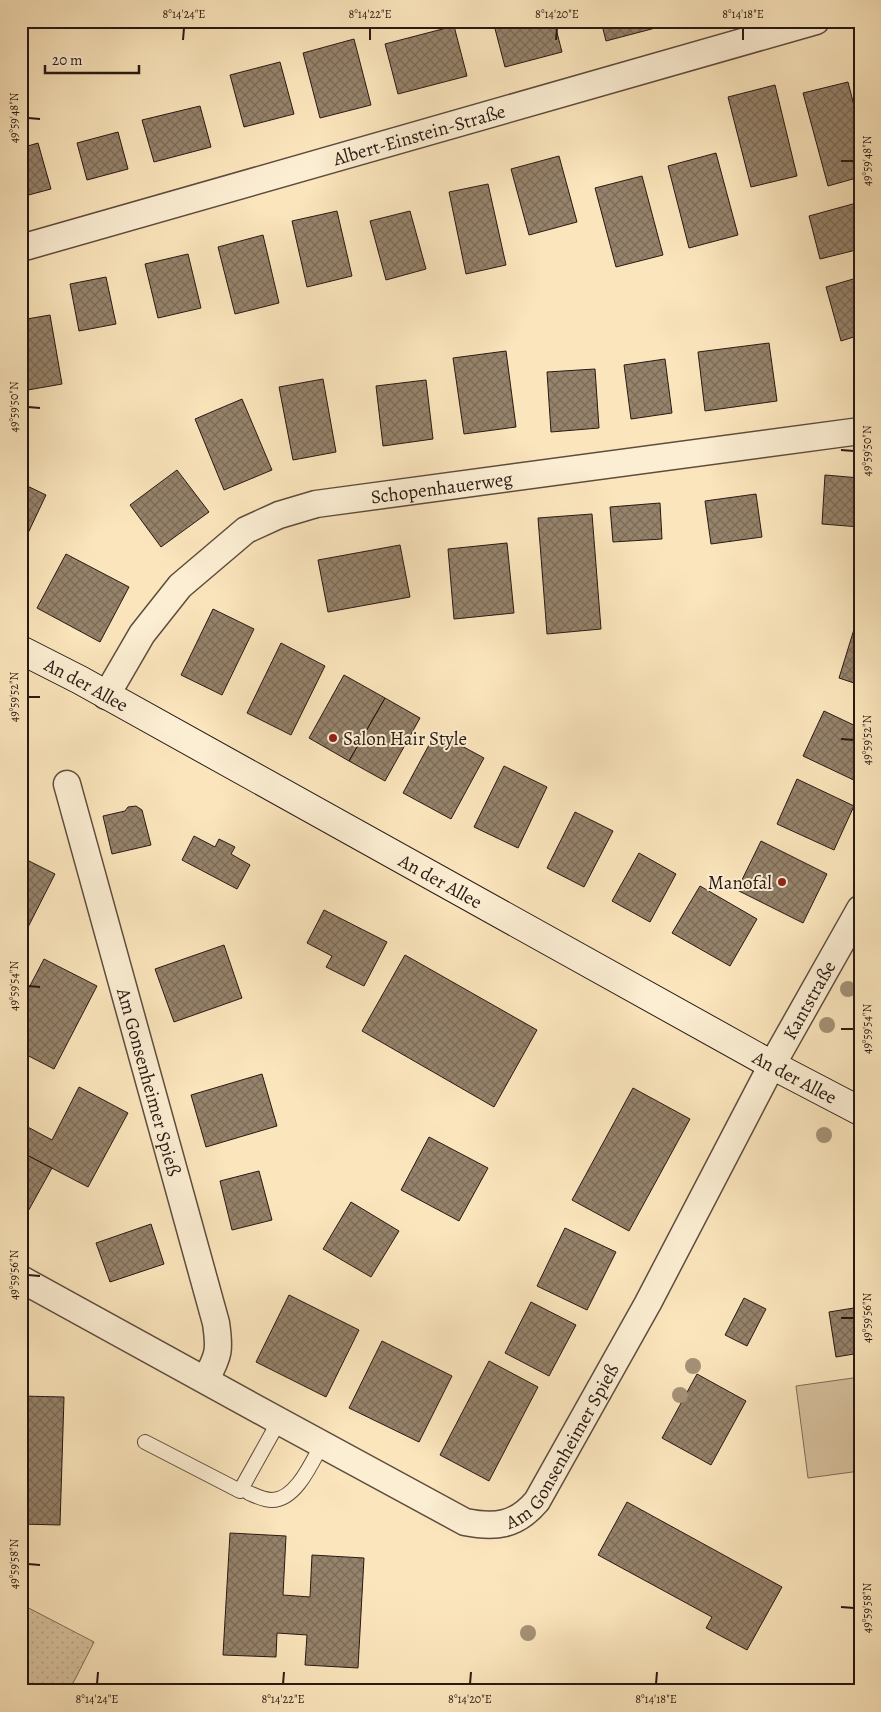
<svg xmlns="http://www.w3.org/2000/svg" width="881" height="1712" font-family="Alegreya,serif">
  <defs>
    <pattern id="park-dots" width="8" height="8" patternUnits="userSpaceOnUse" patternTransform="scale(1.25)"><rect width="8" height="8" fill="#d7c29f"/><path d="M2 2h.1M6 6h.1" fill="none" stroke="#b9a688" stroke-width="1.8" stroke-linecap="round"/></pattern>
    <pattern id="building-cross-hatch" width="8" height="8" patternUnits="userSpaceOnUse" patternTransform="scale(1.25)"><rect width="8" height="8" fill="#96836b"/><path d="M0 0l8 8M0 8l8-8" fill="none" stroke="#7a6a57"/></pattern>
  </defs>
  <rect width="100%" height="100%" fill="#fbe5bc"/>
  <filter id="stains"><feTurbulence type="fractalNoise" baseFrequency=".004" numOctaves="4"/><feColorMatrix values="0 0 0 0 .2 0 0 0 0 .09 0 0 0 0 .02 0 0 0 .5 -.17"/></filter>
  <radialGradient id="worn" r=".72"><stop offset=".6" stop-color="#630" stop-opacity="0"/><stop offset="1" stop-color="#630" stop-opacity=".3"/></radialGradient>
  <!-- park -->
  <path fill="url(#park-dots)" stroke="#806e59" d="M21,1604L94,1642L69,1691H21Z"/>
  <!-- garden -->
  <path fill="#d7c29f" stroke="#806e59" d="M860,1377V1471L808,1478L796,1386Z"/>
  <!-- building -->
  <path fill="url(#building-cross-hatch)" stroke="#291913" d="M493,21H554L562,52L505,67Z
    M601,21H682L606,41Z
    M454,26L467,76L398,94L385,44Z
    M354,39L371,105L320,118L303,53Z
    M280,62L294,114L244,127L230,75Z
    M848,82L860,129V177L828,186L803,93Z
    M775,85L797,176L751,187L728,97Z
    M200,106L211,147L154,162L142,120Z
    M118,132L128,169L87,180L77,143Z
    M38,143L51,189L21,197V148Z
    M716,153L738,235L689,248L668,166Z
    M559,156L577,222L529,235L511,169Z
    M642,176L663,255L616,267L595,188Z
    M488,184L506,265L466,274L449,192Z
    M860,202V249L820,259L809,216Z
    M337,211L352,276L307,287L292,221Z
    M410,211L426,269L386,280L370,221Z
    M263,235L279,303L235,314L218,247Z
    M188,254L201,308L158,318L145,264Z
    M106,277L116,324L79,331L70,284Z
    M860,277V335L841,341L826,287Z
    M50,315L62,384L22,391L21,320Z
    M769,343L777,401L705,411L698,352Z
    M860,345V389H858L854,346Z
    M506,351L516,427L464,434L453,358Z
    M665,359L672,413L631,419L624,365Z
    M595,369L599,428L551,432L547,372Z
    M323,379L336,452L293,460L279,387Z
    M426,380L433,439L383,446L376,386Z
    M242,399L272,470L224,490L195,419Z
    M177,470L209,512L161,547L130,505Z
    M825,475L860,478V527L822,524Z
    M21,483L46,495L21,548Z
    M756,494L762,537L711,544L705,501Z
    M660,503L662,539L613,542L610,507Z
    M592,514L601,629L547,634L538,518Z
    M507,543L514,613L454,619L448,549Z
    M400,545L410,597L328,612L318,560Z
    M66,554L129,587L100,642L37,608Z
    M213,609L254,629L222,695L181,675Z
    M855,626L860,627V685L839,678Z
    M281,643L325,666L291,735L247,713Z
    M344,675L385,698L349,761L309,738Z
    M385,698L420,718L385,781L349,761Z
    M824,711L860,728V783L803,756Z
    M436,732L484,758L451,819L403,793Z
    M504,766L547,787L518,848L474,827Z
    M797,779L854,806L834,850L777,824Z
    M136,806L142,810L151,845L112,854L103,816L125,811L128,807Z
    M575,812L613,831L584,887L547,868Z
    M194,836L215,847L219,839L235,847L231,854L250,865L237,889L182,860Z
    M761,841L827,874L803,923L737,890Z
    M639,853L676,874L650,922L612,901Z
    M21,857L55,874L23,937L21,936Z
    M700,886L757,919L730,966L672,933Z
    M324,910L387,942L364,986L326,967L332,956L307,943Z
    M224,945L242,998L174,1022L155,969Z
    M405,955L537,1030L494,1107L362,1031Z
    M44,959L97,986L54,1069L21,1052V1003Z
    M262,1074L277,1126L206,1147L191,1095Z
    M79,1087L128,1113L88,1187L21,1152V1131L24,1125L52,1140Z
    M633,1088L690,1119L629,1231L572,1200Z
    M429,1137L488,1168L459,1221L401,1190Z
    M25,1154L52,1168L21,1224V1162Z
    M259,1171L272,1220L232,1230L220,1181Z
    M351,1202L399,1231L371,1277L323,1249Z
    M151,1224L164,1264L110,1282L96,1243Z
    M565,1228L616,1252L587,1310L537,1286Z
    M289,1295L359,1330L326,1397L256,1362Z
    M744,1298L766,1309L747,1346L725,1335Z
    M531,1302L576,1325L549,1376L505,1353Z
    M860,1307V1353L836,1357L829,1312Z
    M382,1341L452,1376L419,1442L349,1408Z
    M489,1361L538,1387L489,1481L440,1455Z
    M697,1374L746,1401L711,1465L662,1438Z
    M21,1396L64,1397L60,1525L21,1524Z
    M627,1502L782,1587L747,1650L706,1628L712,1617L598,1555Z
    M230,1533L286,1536L283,1595L310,1597L312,1555L364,1558L358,1668L305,1665L307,1635L277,1633L276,1657L223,1655Z"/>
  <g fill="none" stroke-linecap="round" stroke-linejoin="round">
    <defs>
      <path id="lane" d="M145,1442L240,1491L279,1421
        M249,1493C256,1496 264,1500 272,1500C296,1500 312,1462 322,1444"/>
      <g id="street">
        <path id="s1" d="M21,248L816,21"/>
        <path id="s2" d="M106,696L142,634L180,586L246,530L279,515L316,504L860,431"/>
        <path id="s3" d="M67,784L216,1323C220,1350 219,1355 206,1379"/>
        <path id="s4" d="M21,1279L279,1421L465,1522C495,1528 516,1526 537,1501L648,1303L772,1065L860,909"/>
      </g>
      <g id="secondary">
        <path id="s5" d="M21,650L80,680L772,1065L860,1111"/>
      </g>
    </defs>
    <!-- lane casing -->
    <use href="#lane" stroke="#5e4c3d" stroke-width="16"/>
    <!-- street casing -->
    <use href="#street" stroke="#5e4c3d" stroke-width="29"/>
    <!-- secondary casing -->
    <use href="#secondary" stroke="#291913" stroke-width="30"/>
    <!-- lane -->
    <use href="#lane" stroke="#fceed3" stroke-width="14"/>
    <!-- street -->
    <use href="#street" stroke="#fceed3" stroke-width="26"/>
    <!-- secondary -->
    <use href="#secondary" stroke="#fceed3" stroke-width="28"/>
  </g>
  <!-- trees -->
  <g fill="#a49176">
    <circle cx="848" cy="989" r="8"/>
    <circle cx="827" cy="1025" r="8"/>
    <circle cx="824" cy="1135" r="8"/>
    <circle cx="693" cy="1366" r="8"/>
    <circle cx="680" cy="1395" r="8"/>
    <circle cx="528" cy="1633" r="8"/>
  </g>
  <!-- ticks -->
  <path fill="none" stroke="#291913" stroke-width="2" d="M183,40L184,28M370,40V28M556,40L557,28M743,40V28M28,118L40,119M841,161H854M28,407L40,408M841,450L854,451M28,697H40M841,739L854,740M28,986L40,987M841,1029H854M28,1275L40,1276M841,1318H854M28,1564L40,1565M841,1607L854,1608M97,1684L98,1672M283,1684L284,1672M470,1684L471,1672M656,1684L657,1672"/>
  <!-- markers -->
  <g fill="#8f2418" stroke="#fceed3" stroke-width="2">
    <circle cx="333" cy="738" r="5"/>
    <circle cx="782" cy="882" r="5"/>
  </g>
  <g text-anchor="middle" stroke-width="4" stroke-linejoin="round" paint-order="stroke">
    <!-- street labels -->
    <g font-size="19" fill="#291913" stroke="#fceed3">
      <text dy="7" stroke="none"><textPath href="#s1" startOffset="414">Albert-Einstein-Straße</textPath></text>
      <text dy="7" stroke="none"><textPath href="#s2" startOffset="421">Schopenhauerweg</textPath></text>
      <text dy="7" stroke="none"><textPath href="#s5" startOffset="74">An der Allee</textPath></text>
      <text dy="7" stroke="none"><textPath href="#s5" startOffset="479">An der Allee</textPath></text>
      <text dy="7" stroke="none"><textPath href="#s4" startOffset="1156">Kantstraße</textPath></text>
      <text dy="7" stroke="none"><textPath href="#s5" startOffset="884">An der Allee</textPath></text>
      <text dy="7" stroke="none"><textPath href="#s3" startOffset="309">Am Gonsenheimer Spieß</textPath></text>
      <text dy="7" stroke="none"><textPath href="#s4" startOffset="645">Am Gonsenheimer Spieß</textPath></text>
    </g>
    <!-- poi labels -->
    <g font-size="19" fill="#291913" stroke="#fceed3" text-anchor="start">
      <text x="343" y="745">Salon Hair Style</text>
      <text x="772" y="889" text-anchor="end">Manofal</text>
    </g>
  </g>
  <!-- margin -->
  <rect width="881" height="1712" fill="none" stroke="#fbe5bc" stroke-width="55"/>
  <!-- scale -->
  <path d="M45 65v8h94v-8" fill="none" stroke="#291913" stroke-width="2.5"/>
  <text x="52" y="65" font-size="15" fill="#291913" stroke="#fceed3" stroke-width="4" paint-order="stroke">20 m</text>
  <rect x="28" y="28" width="826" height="1656" fill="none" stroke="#291913" stroke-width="2"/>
  <g font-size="12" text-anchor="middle" fill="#291913">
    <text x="184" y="18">8°14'24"E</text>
    <text x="370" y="18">8°14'22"E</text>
    <text x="557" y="18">8°14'20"E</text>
    <text x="743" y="18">8°14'18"E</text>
    <text transform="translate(14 118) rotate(-90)" y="4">49°59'48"N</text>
    <text transform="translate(867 161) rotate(-90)" y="4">49°59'48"N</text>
    <text transform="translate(14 407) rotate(-90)" y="4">49°59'50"N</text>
    <text transform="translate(867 451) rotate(-90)" y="4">49°59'50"N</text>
    <text transform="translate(14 697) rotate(-90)" y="4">49°59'52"N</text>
    <text transform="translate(867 740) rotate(-90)" y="4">49°59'52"N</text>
    <text transform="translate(14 986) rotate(-90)" y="4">49°59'54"N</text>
    <text transform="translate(867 1029) rotate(-90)" y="4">49°59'54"N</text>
    <text transform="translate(14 1275) rotate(-90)" y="4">49°59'56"N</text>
    <text transform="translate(867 1318) rotate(-90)" y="4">49°59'56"N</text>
    <text transform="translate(14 1564) rotate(-90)" y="4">49°59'58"N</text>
    <text transform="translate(867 1608) rotate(-90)" y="4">49°59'58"N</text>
    <text x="97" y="1703">8°14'24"E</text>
    <text x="283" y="1703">8°14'22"E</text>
    <text x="470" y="1703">8°14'20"E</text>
    <text x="656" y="1703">8°14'18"E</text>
  </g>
  <rect width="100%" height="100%" filter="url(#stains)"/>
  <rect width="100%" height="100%" fill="url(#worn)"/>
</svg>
